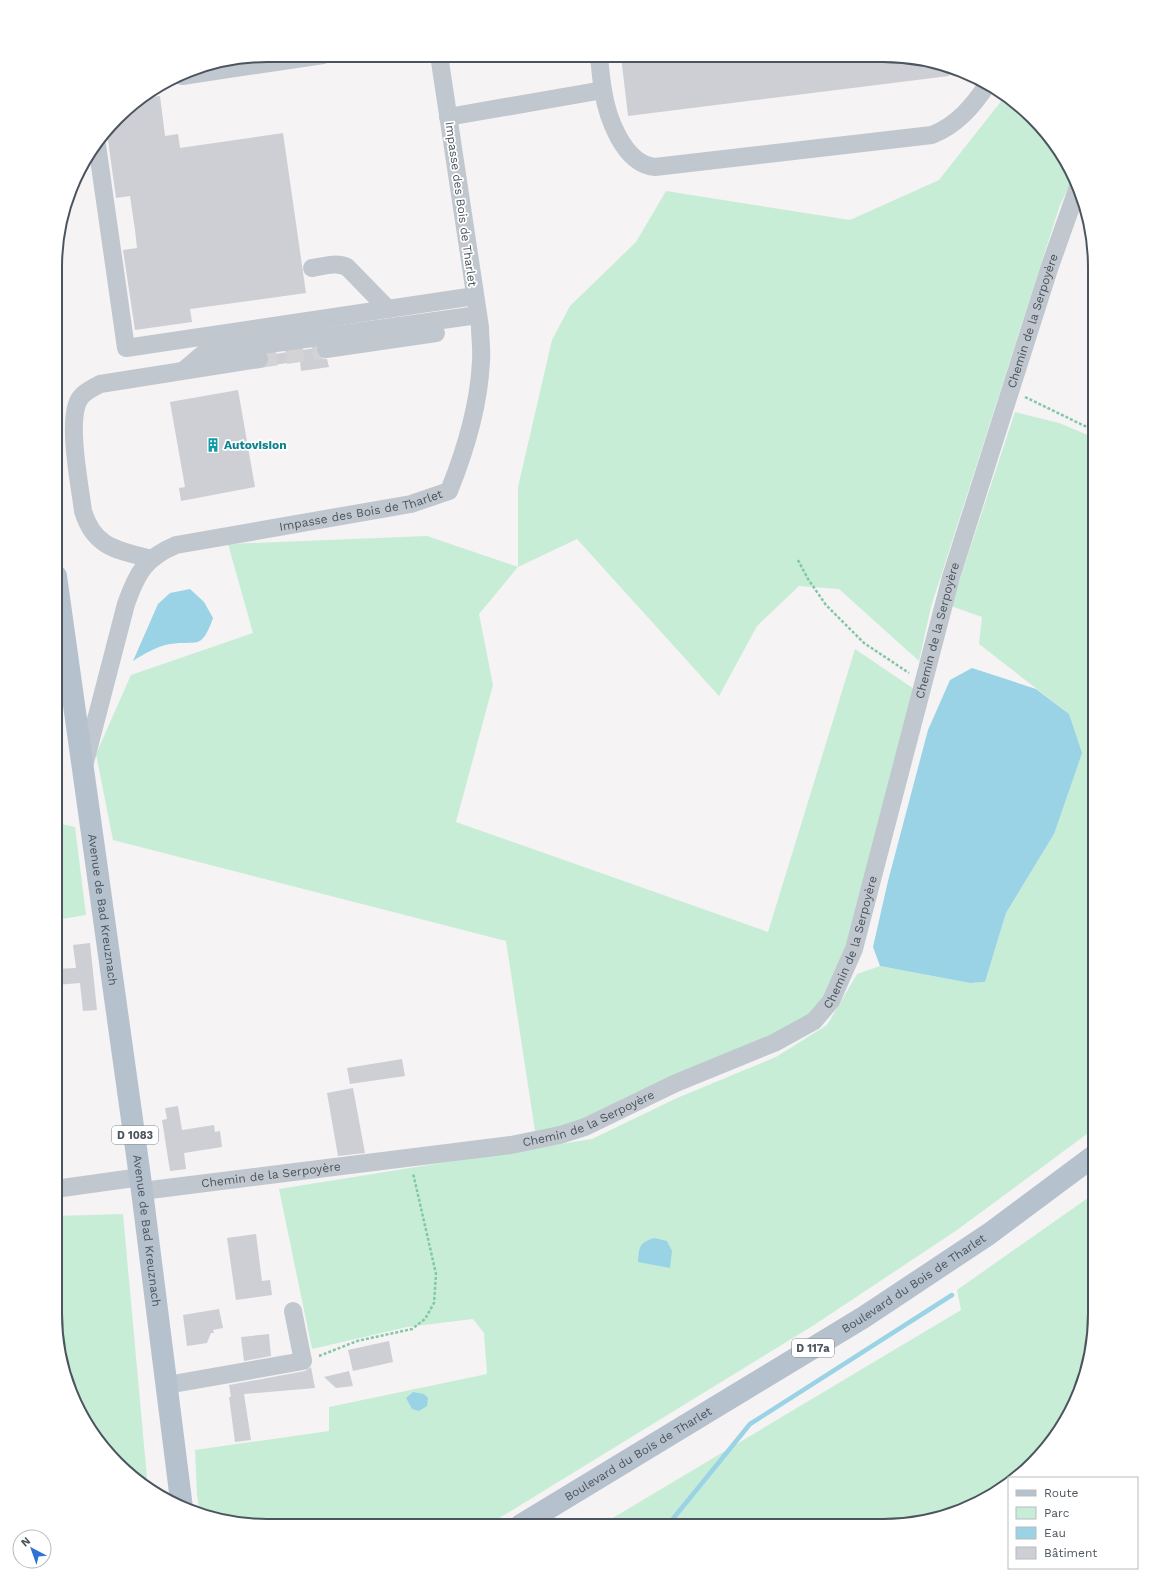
<svg xmlns="http://www.w3.org/2000/svg" width="1150" height="1581" font-family="'Work Sans',sans-serif">
  <rect width="100%" height="100%" fill="#f5f3f3"/>
  <!-- green -->
  <path fill="#c7edd7" d="M1006,95L1012,99L1042,127L1074,177L1060,205L931,607L919,661L839,589L799,586L757,626L719,696L577,539L518,567L479,614L493,685L456,822L768,932L855,649L914,689L846,956L827,997L813,1014L767,1041L576,1125L535,1131L506,941L113,840L96,754L131,675L253,633L228,544L427,536L518,567V487L552,340L570,306L636,242L666,191L850,220L939,180Z
    M1015,412L1059,423L1095,438V1128L957,1230L814,1325L488,1525L240,1524L200,1514L197,1495L195,1450L329,1431V1407L487,1374L484,1333L473,1319L407,1327L312,1349L279,1189L592,1139L677,1098L776,1057L827,1025L857,974L880,966L970,983L985,982L1006,913L1054,834L1069,714L979,644L982,617L951,606Z
    M56,823L75,827L86,915L56,920Z
    M1095,1193V1328L1084,1382L1059,1432L1023,1473L1016,1478H1009V1483L976,1504L938,1519L883,1526L601,1525L961,1310L957,1290Z
    M123,1214L148,1489L108,1454L77,1407L59,1355L55,1314V1216Z"/>
  <!-- water -->
  <path fill="#99d3e5" d="M190,589L204,602L213,618C201,651 198,640 170,644C157,646 144,654 133,661L158,604L170,593Z
    M972,668L1036,689L1069,714L1082,753L1054,834L1006,913L985,982L970,983L880,966L873,947L888,881L928,730L950,680Z
    M654,1238L667,1241L672,1251L670,1268L638,1262C639,1247 639,1243 654,1238Z
    M413,1392L424,1394L428,1398L427,1406L419,1411L412,1409L406,1398Z"/>
  <g fill="none" stroke-linecap="round" stroke-linejoin="round">
    <!-- stream -->
    <path stroke="#99d3e5" stroke-width="4.5" d="M668,1525L750,1424L952,1295"/>
  </g>
  <!-- building -->
  <path fill="#cdcfd5" d="M621,56L911,57L948,67L949,76L628,116Z
    M160,96L165,136L178,134L180,148L283,133L306,293L190,309L192,322L135,330L123,250L137,248L135,230L130,196L116,198L107,133L127,108L144,98Z
    M316,348L318,356L322,359H327L329,367L301,371L300,361L267,366L269,362L268,355Z
    M238,390L255,487L181,501L179,488L185,487L170,402Z
    M90,943L97,1010L83,1011L80,983L56,985V969L76,968L73,945Z
    M402,1059L405,1076L350,1084L347,1068Z
    M353,1088L365,1153L338,1156L327,1093Z
    M178,1106L182,1130L214,1125L215,1132L220,1131L222,1147L184,1153L186,1169L170,1171L162,1120L167,1119L165,1108Z
    M256,1234L262,1281L270,1280L272,1295L236,1300L227,1238Z
    M219,1309L223,1328L213,1330L214,1333H211L207,1343L187,1346L183,1315Z
    M269,1334L271,1356L244,1361L241,1337Z
    M389,1341L393,1362L353,1371L348,1350Z
    M311,1367L315,1388L244,1394L251,1440L235,1442L229,1397H231L229,1385L305,1371Z
    M349,1371L353,1386L336,1388L324,1377Z"/>
  <g fill="none" stroke-linecap="round" stroke-linejoin="round">
    <!-- minor-tunnel -->
    <path stroke="#d3d3d5" stroke-width="18" stroke-dasharray="18 9" stroke-linecap="butt" d="M259,359L326,349"/>
    <!-- path -->
    <path stroke="#82c8a7" stroke-width="2.5" stroke-dasharray="3 2" stroke-linecap="butt" d="M1025,397L1095,431
      M798,560L808,579L826,605L864,643L909,673
      M319,1356L357,1341L412,1329L425,1319L434,1303L436,1274L413,1173"/>
    <!-- minor -->
    <g stroke="#c0c7ce" stroke-width="18">
      <path d="M599,56C600,67 601,79 603,90C607,116 623,164 655,167L932,135C957,125 973,106 987,85"/>
      <path d="M182,76L323,55"/>
      <path d="M448,117L603,90"/>
      <path d="M97,145L126,348L475,296"/>
      <path d="M312,268C324,266 336,262 347,267L388,309"/>
      <path d="M326,349L436,333"/>
      <path d="M184,370L204,353L478,315"/>
      <path d="M151,559C118,550 94,548 83,511C80,486 66,418 80,398C85,391 93,388 100,384L259,359"/>
      <path id="s1" d="M84,766L126,604C137,573 145,558 176,545L411,504L449,491C466,449 479,406 481,361C482,349 480,338 480,327L439,55"/>
      <path d="M55,1189L141,1177"/>
      <path id="s2" d="M142,1191L511,1145L560,1135L585,1127L676,1083L774,1043L814,1021L831,1001L854,949L951,577L1049,269L1078,187"/>
      <path d="M167,1385L303,1361L293,1311"/>
    </g>
    <!-- major -->
    <g stroke="#b6c1ce" stroke-width="22">
      <path id="s3" d="M56,576L142,1191L182,1508"/>
      <path id="s4" d="M521,1525L864,1317L989,1234L1095,1155"/>
    </g>
  </g>
  <!-- icons -->
  <defs>
    <symbol id="building-bare" viewBox="-9 -9 18 18"><path d="M-4-6H4V6H1V3H-1V6H-4ZM-2.5-4.3h1.7v1.8h-1.7ZM.8-4.3h1.7v1.8H.8ZM-2.5-1h1.7V.8h-1.7ZM.8-1h1.7V.8H.8Z" fill="#0f9aa8" stroke="#fff" stroke-width="2.5" paint-order="stroke"/></symbol>
  </defs>
  <g fill-rule="evenodd">
    <use href="#building-bare" x="203" y="435" width="20" height="20"/>
  </g>
  <g text-anchor="middle" stroke-width="3.5" stroke-linejoin="round" paint-order="stroke">
    <!-- shield labels -->
    <g fill="#fff" stroke="#82888f" stroke-width="1">
      <rect x="112" y="1126" width="46" height="18" rx="3"/>
      <rect x="792" y="1339" width="42" height="18" rx="3"/>
    </g>
    <g font-size="11" font-weight="bold" fill="#4c555f">
      <text x="135" y="1139">D 1083</text>
      <text x="813" y="1352">D 117a</text>
    </g>
    <!-- street labels -->
    <g font-size="12" fill="#4c555f" stroke="#fff">
      <text transform="translate(461 204) rotate(82)" y="4">Impasse des Bois de Tharlet</text>
      <text dy="4" stroke="none"><textPath href="#s2" startOffset="1437">Chemin de la Serpoyère</textPath></text>
      <text dy="4" stroke="none"><textPath href="#s1" startOffset="436">Impasse des Bois de Tharlet</textPath></text>
      <text dy="4" stroke="none"><textPath href="#s2" startOffset="1113">Chemin de la Serpoyère</textPath></text>
      <text dy="4" stroke="none"><textPath href="#s3" startOffset="337">Avenue de Bad Kreuznach</textPath></text>
      <text dy="4" stroke="none"><textPath href="#s2" startOffset="789">Chemin de la Serpoyère</textPath></text>
      <text dy="4" stroke="none"><textPath href="#s2" startOffset="454">Chemin de la Serpoyère</textPath></text>
      <text dy="4" stroke="none"><textPath href="#s2" startOffset="130">Chemin de la Serpoyère</textPath></text>
      <text dy="4" stroke="none"><textPath href="#s3" startOffset="661">Avenue de Bad Kreuznach</textPath></text>
      <text dy="4" stroke="none"><textPath href="#s4" startOffset="461">Boulevard du Bois de Tharlet</textPath></text>
      <text dy="4" stroke="none"><textPath href="#s4" startOffset="137">Boulevard du Bois de Tharlet</textPath></text>
    </g>
    <!-- culture labels -->
    <g font-size="12" font-weight="bold" fill="#0d838f" stroke="#fff" text-anchor="start">
      <text x="224" y="449">Autovision</text>
    </g>
  </g>
  <!-- crop -->
  <path d="M0 0H1150V1581H0ZM267 62H883A205 205 0 0 1 1088 267V1314A205 205 0 0 1 883 1519H267A205 205 0 0 1 62 1314V267A205 205 0 0 1 267 62Z" fill="#fff" fill-rule="evenodd"/>
  <path fill="none" stroke="#4c555f" stroke-width="2" d="M267 62H883A205 205 0 0 1 1088 267V1314A205 205 0 0 1 883 1519H267A205 205 0 0 1 62 1314V267A205 205 0 0 1 267 62Z"/>
  <!-- legend -->
  <rect x="1008" y="1477" width="130" height="92" fill="#ffffff" stroke="#b7bbbf"/>
  <rect x="1016" y="1490" width="20" height="6" fill="#b6c1ce" stroke="#b7bbbf"/>
  <text x="1044" y="1497" font-size="12" fill="#4c555f">Route</text>
  <rect x="1016" y="1507" width="20" height="12" fill="#c7edd7" stroke="#b7bbbf"/>
  <text x="1044" y="1517" font-size="12" fill="#4c555f">Parc</text>
  <rect x="1016" y="1527" width="20" height="12" fill="#99d3e5" stroke="#b7bbbf"/>
  <text x="1044" y="1537" font-size="12" fill="#4c555f">Eau</text>
  <rect x="1016" y="1547" width="20" height="12" fill="#cdcfd5" stroke="#b7bbbf"/>
  <text x="1044" y="1557" font-size="12" fill="#4c555f">Bâtiment</text>
  <!-- north arrow -->
  <g transform="translate(32 1549) rotate(319)"><circle r="19" fill="#ffffff" stroke="#b7bbbf"/>
  <path d="M0-3L7 15L0 10L-7 15Z" fill="#2d72d5"/>
  <text y="-6" font-size="11" font-weight="bold" text-anchor="middle" fill="#4c555f">N</text>
  </g>
</svg>
